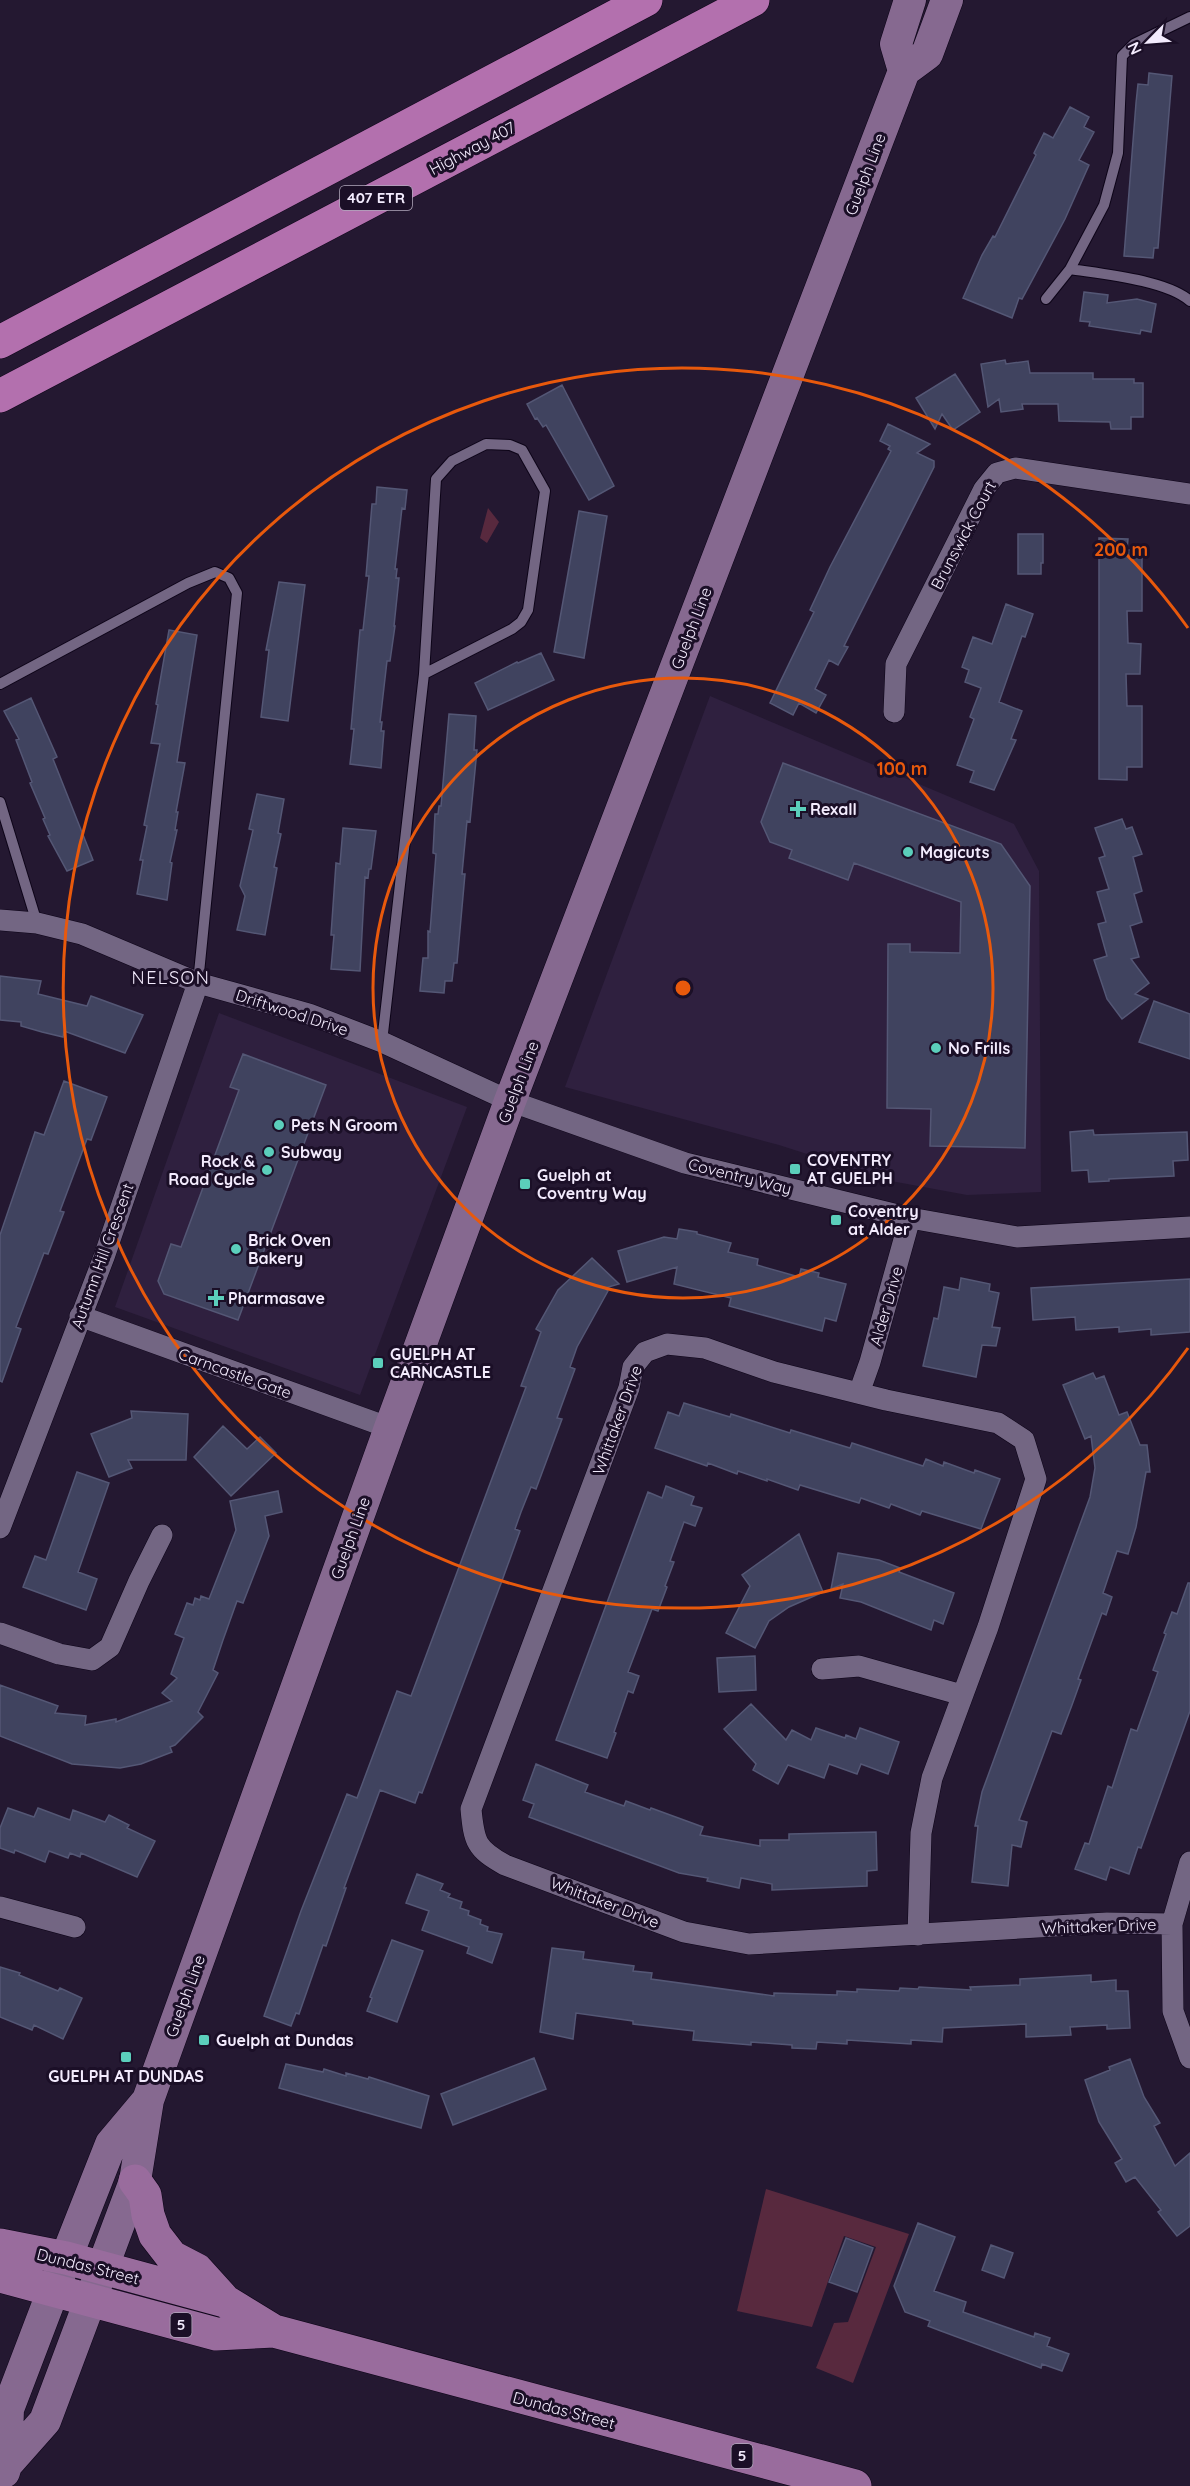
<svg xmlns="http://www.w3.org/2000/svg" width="1190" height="2486" font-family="Quicksand,sans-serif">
  <rect width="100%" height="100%" fill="#241831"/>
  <!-- built -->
  <path fill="#2f203f" d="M710,696L1014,824L1039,871L1041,1192L967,1195L891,1181L779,1145L565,1087Z
    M219,1013L467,1107L360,1395L115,1307Z"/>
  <!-- green -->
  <path fill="#58293e" d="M488,508L499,522L487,543L480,538Z
    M766,2189L909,2234L853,2383L816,2368L834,2323L848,2322L876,2247L844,2236L812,2327L737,2311Z"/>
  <!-- building -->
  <path fill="#40435f" stroke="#545775" stroke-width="1.5" d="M1149,73L1172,76L1158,248H1154L1153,258L1124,256L1136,103L1138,84L1148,85Z
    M1070,107L1089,117L1084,127L1094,132L1079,160L1089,165L1065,219L1022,299L1019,298L1012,318L963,298L982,255L993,236L995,237L1036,155L1034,153L1044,133L1053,138Z
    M1084,292L1108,295L1107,303L1137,299L1156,304L1151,332L1141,330L1140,334L1089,326L1090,322L1080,321Z
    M1005,360L1006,364L1028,361L1030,373H1093V379H1134V383H1143V417H1131V429H1111L1110,422L1059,421L1058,404H1022L1023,409L1001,412L999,399L988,407L981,364Z
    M955,374L980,412L953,430L942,414L935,429L916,398Z
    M562,385L614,486L589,500L546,425L543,427L537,418L535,419L527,404Z
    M888,424L930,444L917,453L934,461V467L844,646L848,647L838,665L829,660L815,689L826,695L816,713L799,703L793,715L770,703L814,612L810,610L830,567L891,451L888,449L890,446L880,441Z
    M377,487L407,490L405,509L402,508L395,569H397L396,578H399L394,626H395L390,661H387L380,722H382L381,731H384L381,768L350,764L354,729H351L360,630H363L369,576H366L372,504H376Z
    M579,511L607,516L584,658L554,652Z
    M1018,534H1043V563H1041V574H1018Z
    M1099,538L1128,539L1127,550H1142V611H1127L1128,643L1141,644L1140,674H1126L1127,706H1142V767H1127V780L1099,779Z
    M279,582L305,585L288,721L261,717L269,650H266Z
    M1006,604L1033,614L1025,637L1022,636L999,702L1022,711L1011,739L1016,740L994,790L970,782L974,771L957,765L974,719L970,717L981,688L965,682L969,670L962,667L973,637L992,644Z
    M169,630L197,635L177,762L185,763L176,812H178L175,830H177L170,862L172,863L167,900L137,894L143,860H140L147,826L144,825L160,744L151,743L158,705L156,704Z
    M541,653L554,680L488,710L475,683L517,662L518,663Z
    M31,698L57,757L53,759L93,860L67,871L48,836L50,835L43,819L45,818L30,783L32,782L16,740L19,739L4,711Z
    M449,714L476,716L474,750H477L470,822L467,821L462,874H465L457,963H454L452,981H445L444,993L420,991L423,958H428V931L430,932L436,854L433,853L435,814H438L439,806H441Z
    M783,763L1001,844L1030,886L1025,1148L930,1146L931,1109L887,1108L888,944H910V952L960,953L961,902L854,863L848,880L789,858L792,850L770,842L761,822Z
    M257,794L284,799L278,833L281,834L274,867L277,868L265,935L237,930L245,896L240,886L253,830L249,829Z
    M1122,819L1126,829L1132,827L1142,854L1133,857L1142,891L1134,894L1142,922L1130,926L1139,957L1131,959L1149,983L1135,994L1148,999L1122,1019L1107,999L1094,960L1107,956L1098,924L1106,922L1097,892L1109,889L1099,858L1105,856L1095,828Z
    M343,828L376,831L371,869H369L368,878L365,877L360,971L331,969L334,935H331L336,863L340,864Z
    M0,976L41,981L38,994L87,1006L91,996L143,1015L125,1053L64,1031L63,1037L42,1032L21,1026V1022L0,1020Z
    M1154,1001L1190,1014V1059L1139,1042Z
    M243,1054L326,1085L238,1320L164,1294L158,1281L171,1244L181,1247L239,1090L230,1087Z
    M64,1081L107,1097L91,1140L87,1139L60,1211L64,1212L48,1254L44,1253L16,1327L21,1329L2,1382L0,1381V1235L35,1132L44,1135Z
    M1093,1130L1094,1135L1187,1132L1188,1160L1173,1161L1174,1176L1109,1179V1181L1089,1182L1088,1170L1072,1171L1070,1132Z
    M679,1229L697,1232V1234L731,1243L728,1252L758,1259L757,1265L799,1277L801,1269L819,1273L818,1277L846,1284L836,1321L825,1318L822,1331L729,1306L731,1298L674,1284L677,1267L627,1282L618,1251L664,1237L677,1239Z
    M592,1258L619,1284L605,1288L608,1291L577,1347L570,1367L575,1369L557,1418L562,1419L536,1489L531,1487L521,1512L515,1529L520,1531L503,1578L422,1793L419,1792L415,1803L380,1790L344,1888H346L326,1946L323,1945L299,2014L296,2013L291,2026L264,2016L301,1911L347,1794L357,1798L397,1691L411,1696L526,1387L521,1386L541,1332L536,1329L558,1290Z
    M961,1278L990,1284L989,1291L999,1293L992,1327L1000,1328L996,1346L982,1345L976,1377L923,1366L934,1318L938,1319L944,1287L959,1290Z
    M1190,1279V1332L1151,1335V1329L1119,1332V1327L1076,1330L1075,1317L1033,1320L1031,1288Z
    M1093,1373L1096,1379L1104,1376L1119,1415L1127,1412L1140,1445H1147L1150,1472H1146L1136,1527L1128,1554L1117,1551L1103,1593L1112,1597L1106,1615L1102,1613L1078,1679L1081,1680L1072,1705L1061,1734L1052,1731L1019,1820L1027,1822L1021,1847L1012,1845L1008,1886L972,1882L978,1826H975L982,1792L1090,1497L1095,1468L1091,1436L1085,1439L1063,1385Z
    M684,1403L730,1417L731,1414L790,1433L791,1430L850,1448L852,1443L923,1466L926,1459L943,1466L944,1462L974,1473L975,1470L1000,1479L981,1529L922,1511L920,1515L891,1504L889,1508L861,1498L859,1503L800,1485L798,1490L767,1479V1481L738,1471L737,1474L708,1463L707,1466L655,1448L668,1412L679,1416Z
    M131,1411L188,1414L186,1460H128L132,1468L109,1477L91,1434L132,1418Z
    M223,1426L247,1449L260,1437L276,1453L231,1496L194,1457Z
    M77,1472L109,1483L78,1572L97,1579L86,1610L23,1587L35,1556L46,1560Z
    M666,1486L694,1497L691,1505L702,1508L695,1526L684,1522L670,1561L674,1562L665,1586L667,1587L658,1611L652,1609L628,1672L639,1676L633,1693L628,1691L614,1732L616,1733L607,1758L556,1740L648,1492L662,1498Z
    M278,1491L282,1512L265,1516L269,1536L243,1603L237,1601L223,1640L213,1670L218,1673L198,1712L203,1717L175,1745L170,1747L172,1752L141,1764L120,1768L72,1764L0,1736V1685L58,1706L55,1713L86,1716L85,1725L116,1719V1722L172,1701L162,1693L177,1678L171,1674L184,1638L175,1634L187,1603L193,1605L195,1598L200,1600L201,1596L209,1599L236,1530L230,1501Z
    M799,1534L823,1592L789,1607L769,1621L755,1648L726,1633L750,1586L742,1575Z
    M838,1553L879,1560L900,1568L899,1572L954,1593L943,1624L934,1620L931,1630L861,1602L840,1598L843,1584L831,1589Z
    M1188,1583H1190V1711L1141,1848L1138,1847L1129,1874L1110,1867L1106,1880L1075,1869L1085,1843L1089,1844L1108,1786L1112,1788L1131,1729L1137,1731L1158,1672L1153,1670L1166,1634L1164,1633L1172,1612L1177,1614Z
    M755,1656L756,1690L719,1692L717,1658Z
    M751,1704L786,1740L792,1730L811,1740L816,1728L845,1738L846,1735L856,1739L860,1728L899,1742L888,1774L861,1764L857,1774L829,1764L824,1778L788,1765L778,1784L753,1770L756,1764L724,1729Z
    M536,1764L588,1785L585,1792L624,1806L626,1801L650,1810L651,1808L703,1827L700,1835L760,1846V1840H789V1834L876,1832L877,1870L867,1871V1886L772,1890V1884L741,1878L739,1888L707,1881L708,1878L679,1873L529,1817L534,1804L523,1800Z
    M8,1808L34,1817L38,1808L70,1820L73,1810L105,1822L109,1815L129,1825L127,1828L155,1841L137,1877L81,1853L80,1857L70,1853L68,1858L49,1851L45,1862L15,1850L14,1853L0,1848V1828Z
    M417,1874L443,1884L440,1890L450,1894L448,1897L462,1902L460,1908L469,1911L468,1915L481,1920L480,1924L488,1927L487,1931L502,1934L492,1963L467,1953L469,1947L422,1930L429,1911L406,1903Z
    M392,1940L423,1951L397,2022L367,2011L372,1998L370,1997Z
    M552,1948L584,1952L583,1959L634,1966L633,1971L652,1973L651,1979L774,1996V1993L837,1995V1991L857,1992V1989L899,1991L900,1988L918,1989L919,1987L971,1990L970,1987L1020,1985V1979L1091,1975V1982L1116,1980V1991H1128L1130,2028L1107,2029V2025L1070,2027L1071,2035L1026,2037V2024L943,2028L942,2042L911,2040V2044L847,2040V2044L817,2042L816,2049L792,2048V2045L751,2042V2045L693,2040L694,2031L633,2024V2021L576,2013L573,2039L540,2032Z
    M0,1967L20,1973L19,1975L58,1991L60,1988L82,1998L63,2039L34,2025L32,2030L0,2017Z
    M534,2058L546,2089L453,2125L441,2094Z
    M1130,2059L1144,2097L1160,2123L1154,2126L1175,2166L1190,2153V2226L1177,2236L1158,2212L1161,2210L1135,2177L1126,2182L1115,2163L1122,2159L1099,2122L1085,2080L1110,2070L1109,2067Z
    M286,2064L323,2072L324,2069L346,2076V2073L368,2079L369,2077L429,2096L421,2128L279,2088Z
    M918,2223L955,2237L934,2291L966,2302L963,2312L1034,2337L1035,2333L1050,2338L1047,2346L1069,2354L1062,2371L1042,2364L1041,2368L941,2331L928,2326L930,2321L905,2312L894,2286Z
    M846,2238L873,2248L857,2292L829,2282Z
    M991,2245L1013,2253L1004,2278L982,2270Z"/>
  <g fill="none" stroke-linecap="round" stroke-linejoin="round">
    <defs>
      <path id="service" d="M1070,269C1102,274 1166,280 1190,301
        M1046,299L1070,269L1104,205L1118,153L1122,56L1134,44L1190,17
        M0,684L188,583L215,572L229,578L237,593L198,983
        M0,802L37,923
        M382,1042L424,674L436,479L452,461L486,444L510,445L522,450L545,491L528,610L521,622L512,629L424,674"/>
      <path id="minor" d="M894,712L896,664L984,489L997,473L1015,468L1190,494
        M0,920L37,923L82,934L198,983L309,1014L382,1042L510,1101L685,1163L910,1218L1017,1237L1190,1227
        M80,1316L390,1428
        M859,1393L870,1362L910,1218
        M0,1528L104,1257L198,983
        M0,1633L59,1654L92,1660L110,1647L139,1581L162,1535
        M822,1669L859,1666L962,1695
        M1190,1862L1172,1924L1173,2011L1190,2058
        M0,1907L75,1927
        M918,1935L921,1833L932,1778L988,1627L1036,1479L1024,1440L998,1423L886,1400L774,1372L705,1348L667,1344L645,1352L633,1367L629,1388L471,1809C474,1842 476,1849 505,1865L684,1932L749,1944L1107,1923L1172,1924"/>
      <path id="secondary" d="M904,71L896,44L910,0
        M6,2465L45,2421L135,2181L148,2100L390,1428L510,1101L904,71L927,54L947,0
        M4,2472L6,2465L8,2409L53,2291L111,2144L148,2100"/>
      <path id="primary" d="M135,2181L145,2195L148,2215L155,2235L172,2257L197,2270L225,2301
        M0,2245L66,2258L225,2301L274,2331L855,2486
        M0,2276L216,2334L274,2331"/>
      <path id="motorway" d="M0,342L646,0
        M0,396L753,0"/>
    </defs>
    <!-- service casing -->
    <use href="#service" stroke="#0d0418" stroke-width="12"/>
    <!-- minor casing -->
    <use href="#minor" stroke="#0d0418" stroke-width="22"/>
    <!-- secondary casing -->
    <use href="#secondary" stroke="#0d0418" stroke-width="33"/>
    <!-- primary casing -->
    <use href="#primary" stroke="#0d0418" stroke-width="34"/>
    <!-- motorway casing -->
    <use href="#motorway" stroke="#0d0418" stroke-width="34"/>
    <!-- service -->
    <use href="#service" stroke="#736683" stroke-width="10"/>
    <!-- minor -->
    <use href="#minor" stroke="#736683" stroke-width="21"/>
    <!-- secondary -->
    <use href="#secondary" stroke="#866990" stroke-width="32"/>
    <!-- primary -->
    <use href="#primary" stroke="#996c9d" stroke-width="33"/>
    <!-- motorway -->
    <use href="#motorway" stroke="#b370ae" stroke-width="33"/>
  </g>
  <!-- distance rings -->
  <g fill="none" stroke="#e8590c" stroke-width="3">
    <circle cx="683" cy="988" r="310"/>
    <path d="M1188 1348A620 620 0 1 1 1188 628"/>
  </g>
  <!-- markers -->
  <g fill="#5bcebb" stroke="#1b0f27" stroke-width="2">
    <path d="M795 800h6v6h6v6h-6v6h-6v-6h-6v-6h6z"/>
    <circle cx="908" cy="852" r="6"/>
    <circle cx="936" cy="1048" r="6"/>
    <circle cx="279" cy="1125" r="6"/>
    <circle cx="269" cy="1152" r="6"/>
    <rect x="789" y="1163" width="12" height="12" rx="3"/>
    <circle cx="267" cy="1170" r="6"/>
    <rect x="519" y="1178" width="12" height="12" rx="3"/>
    <rect x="830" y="1214" width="12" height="12" rx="3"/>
    <circle cx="236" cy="1249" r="6"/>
    <path d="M213 1289h6v6h6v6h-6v6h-6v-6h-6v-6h6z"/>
    <rect x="372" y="1357" width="12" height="12" rx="3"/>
    <rect x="198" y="2034" width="12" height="12" rx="3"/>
    <rect x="120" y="2051" width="12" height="12" rx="3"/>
  </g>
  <g text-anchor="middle" stroke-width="6" stroke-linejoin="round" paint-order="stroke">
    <!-- shield labels -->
    <g fill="#1b0f27" stroke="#b2a9bd" stroke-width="1.5">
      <rect x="340" y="186" width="72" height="24" rx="4.5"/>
      <rect x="170.5" y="2313" width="21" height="24" rx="4.5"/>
      <rect x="731.5" y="2444" width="21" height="24" rx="4.5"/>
    </g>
    <g font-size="15" font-weight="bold" fill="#f3ebfd">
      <text x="376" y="203">407 ETR</text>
      <text x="181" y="2330">5</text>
      <text x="742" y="2461">5</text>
    </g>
    <!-- street labels -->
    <g font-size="16" fill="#f3ebfd" stroke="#1b0f27">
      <text transform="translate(472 148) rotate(-28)" y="6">Highway 407</text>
      <text transform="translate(865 174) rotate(-69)" y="6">Guelph Line</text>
      <text transform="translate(963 535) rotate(-62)" y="6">Brunswick Court</text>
      <text transform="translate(691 628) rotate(-69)" y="6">Guelph Line</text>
      <text transform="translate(292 1012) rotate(18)" y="6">Driftwood Drive</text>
      <text transform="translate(518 1082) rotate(-69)" y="6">Guelph Line</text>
      <text transform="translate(740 1176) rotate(14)" y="6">Coventry Way</text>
      <text transform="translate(102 1256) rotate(-70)" y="6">Autumn Hill Crescent</text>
      <text transform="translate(886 1306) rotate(-74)" y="6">Alder Drive</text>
      <text transform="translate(235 1373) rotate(20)" y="6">Carncastle Gate</text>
      <text transform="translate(617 1420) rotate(-70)" y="6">Whittaker Drive</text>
      <text transform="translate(350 1538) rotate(-70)" y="6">Guelph Line</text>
      <text transform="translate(605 1902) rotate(21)" y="6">Whittaker Drive</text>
      <text transform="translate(1099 1926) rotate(-2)" y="6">Whittaker Drive</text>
      <text transform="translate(185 1996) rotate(-70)" y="6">Guelph Line</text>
      <text transform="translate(88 2266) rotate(14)" y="6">Dundas Street</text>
      <text transform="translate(564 2410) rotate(15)" y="6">Dundas Street</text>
    </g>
    <!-- poi labels -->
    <g font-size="16" font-weight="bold" fill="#f3ebfd" stroke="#1b0f27" text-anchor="start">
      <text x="810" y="815">Rexall</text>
      <text x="920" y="858">Magicuts</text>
      <text x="948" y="1054">No Frills</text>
      <text x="291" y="1131">Pets N Groom</text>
      <text x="281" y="1158">Subway</text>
      <text x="807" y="1166">COVENTRY<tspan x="807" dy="18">AT GUELPH</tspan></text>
      <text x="255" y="1167" text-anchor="end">Rock &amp;<tspan x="255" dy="18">Road Cycle</tspan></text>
      <text x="537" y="1181">Guelph at<tspan x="537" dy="18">Coventry Way</tspan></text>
      <text x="848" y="1217">Coventry<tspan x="848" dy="18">at Alder</tspan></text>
      <text x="248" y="1246">Brick Oven<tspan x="248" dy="18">Bakery</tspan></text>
      <text x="228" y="1304">Pharmasave</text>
      <text x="390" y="1360">GUELPH AT<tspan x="390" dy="18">CARNCASTLE</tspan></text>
      <text x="216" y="2046">Guelph at Dundas</text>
      <text x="126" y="2082" text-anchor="middle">GUELPH AT DUNDAS</text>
    </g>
    <!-- neighbourhood labels -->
    <g font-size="18" letter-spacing="1.5" fill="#f3ebfd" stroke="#1b0f27">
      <text x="171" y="984">NELSON</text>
    </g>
  </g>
  <circle cx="683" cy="988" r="9" fill="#e8590c" stroke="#1b0f27" stroke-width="3"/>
  <g font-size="18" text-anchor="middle" font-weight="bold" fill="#e8590c" stroke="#1b0f27" stroke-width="6" stroke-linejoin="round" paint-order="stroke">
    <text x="1121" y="556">200 m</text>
    <text x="902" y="775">100 m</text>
  </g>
  <!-- north arrow -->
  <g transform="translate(1148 42) rotate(245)" stroke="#1b0f27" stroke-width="4.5" paint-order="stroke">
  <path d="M0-4.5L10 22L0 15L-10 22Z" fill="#f3ebfd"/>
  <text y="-9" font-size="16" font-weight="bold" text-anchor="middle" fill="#f3ebfd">N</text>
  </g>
</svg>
